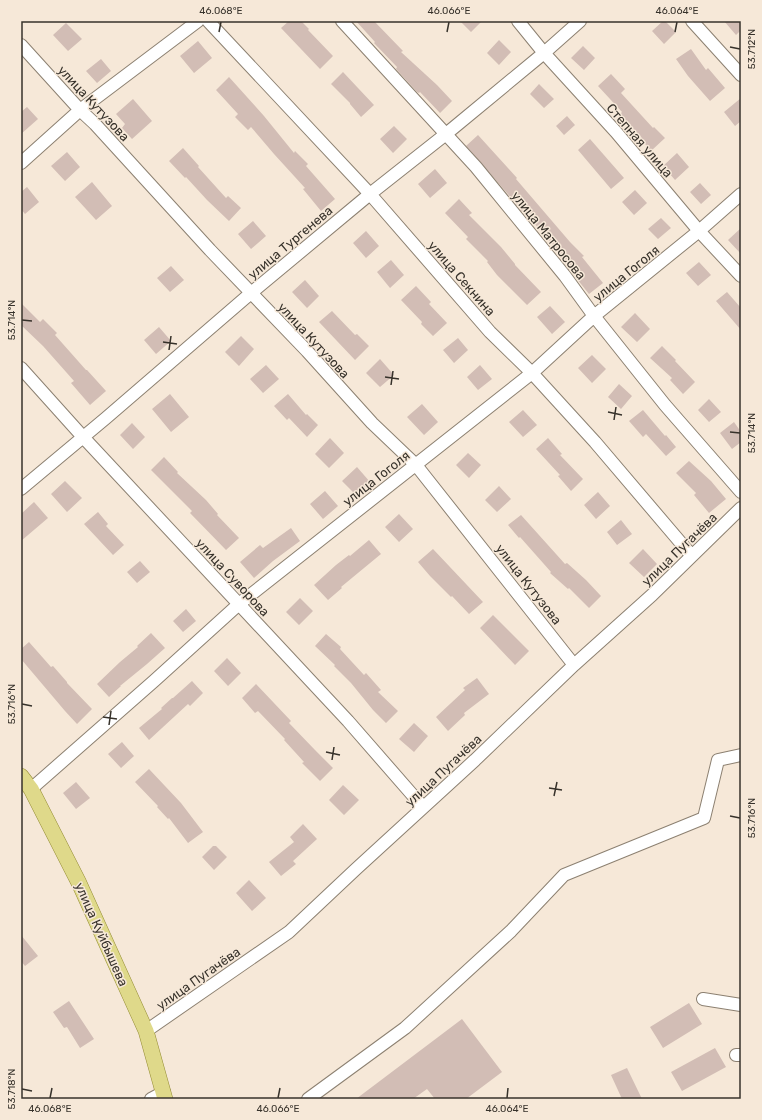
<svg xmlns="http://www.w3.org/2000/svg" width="762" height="1120" font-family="Rubik,sans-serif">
  <rect width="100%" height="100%" fill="#f6e8d8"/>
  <!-- building -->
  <path fill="#d2bdb5" d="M289,21H301L309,29L308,30L333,56L320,69L281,28Z
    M356,21H374L403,51L401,52L437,85L452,101L440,113L420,92L419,93L417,92L396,69L397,67L374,43L375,42Z
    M460,21H482L471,32Z
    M663,21H665L676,32L664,44L652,31Z
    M724,21H741V30L736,35Z
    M66,23L82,39L68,51L53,35Z
    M499,40L511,52L499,65L487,53Z
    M198,41L212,58L194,73L180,56Z
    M583,46L595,58L584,70L571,58Z
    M691,49L706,70L708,68L725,88L710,101L688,76L676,59Z
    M101,59L111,71L97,83L86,71Z
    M343,72L358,88L374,105L361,117L350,104V103L331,84Z
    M611,74L625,89L621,93L653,128L654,127L665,138L651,151L641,139L642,138L620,114L622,112L598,86Z
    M229,77L264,116L294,153L295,151L308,164L306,166L335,199L321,211L303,189L305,188L274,154L251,127L248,130L235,117L238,114L216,90Z
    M539,84L554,99L544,108L530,94Z
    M741,98V121L735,126L724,112Z
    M133,99L152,121L132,139L122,128L125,124L116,114Z
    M27,107L38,119L21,134V112Z
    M567,116L575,125L564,135L556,126Z
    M394,126L407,139L393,153L380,139Z
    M478,135L517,178L516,179L570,242L584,256L582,257L603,283L589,294L577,279L578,278L557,254L559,252L526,214L525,215L514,201L466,146Z
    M590,139L624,178L611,189L578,150Z
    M183,148L199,166L198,167L226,198L228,196L241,208L229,221L207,200L186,177L185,178L169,161Z
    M67,152L80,167L65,181L51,166Z
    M677,153L689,167L675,180L663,166Z
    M435,169L447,183L430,198L418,184Z
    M92,182L112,206L96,220L75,197Z
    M700,183L711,195L701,204L690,192Z
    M27,187L39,202L25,214L21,209V192Z
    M635,190L647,203L634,215L622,202Z
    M459,199L472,213L469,215L501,247L515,264V265L541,292L527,305L497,275L487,262L488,261L466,239L468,237L445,213Z
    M661,218L671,228L658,239L648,229Z
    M253,221L266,236L251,249L238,234Z
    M741,228V254L728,240Z
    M366,231L379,246L366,258L353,243Z
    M391,260L404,275L390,288L377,272Z
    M699,262L711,275L698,286L686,273Z
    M171,266L184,280L170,292L157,278Z
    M305,280L319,296L307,308L292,292Z
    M416,286L431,302L429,304L447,323L433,336L421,324L422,322L401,300Z
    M727,292L741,308V330L716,301Z
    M21,303L40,322L43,319L57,333L55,335L86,370H87L106,391L90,405L71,383L74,381L43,346L21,325Z
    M550,306L565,322L552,334L537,317Z
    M332,311L355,335L357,334L369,346L355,360L319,322Z
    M635,313L650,329L637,342L621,327Z
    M159,327L171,341L156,354L144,340Z
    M241,336L254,349L239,366L225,352Z
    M458,338L468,350L454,363L443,350Z
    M662,346L676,360L675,361L695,382L683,394L670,380L672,378L650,358Z
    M592,355L606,369L592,383L578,368Z
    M380,359L394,375L380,387L366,373Z
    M266,365L279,379L263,393L250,379Z
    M480,365L492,379L478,390L467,377Z
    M619,384L632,396L621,409L608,397Z
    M170,394L189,417L171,432L152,409Z
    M288,394L306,415L307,414L318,425L307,437L289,418L287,420L274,406Z
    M709,399L721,412L709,422L698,410Z
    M422,404L438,422L424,435L407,417Z
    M523,410L537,425L523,437L509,422Z
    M643,410L665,436L666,435L676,447L666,456L646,434L643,437L629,421Z
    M734,422L741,432V442L732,449L720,433Z
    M132,423L145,437L133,449L120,435Z
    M330,438L344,453L329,468L315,454Z
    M548,438L562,454L560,455L583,479L571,491L558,476L560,475L536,449Z
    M468,453L481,465L469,478L456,465Z
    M164,457L178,472L177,473L206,500L218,514L217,515L239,538L226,550L190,513L192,511L151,470Z
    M689,461L711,481L726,499L709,513L694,495L696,493L676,473Z
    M357,467L370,482L356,495L342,481Z
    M65,481L82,498L67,512L51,494Z
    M499,486L511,499L497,512L485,500Z
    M325,491L338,506L323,519L310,504Z
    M598,492L610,506L596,519L584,505Z
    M34,502L48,518L21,541V514Z
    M98,512L108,524L106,526L124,545L113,555L84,524Z
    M399,514L413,529L399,542L385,527Z
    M521,515L565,564L567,563L586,580L601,596L589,608L569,588L568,589L550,573L551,572L520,537L519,538L508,525Z
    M621,520L632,534L617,545L607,532Z
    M291,528L300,541L273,561L254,578L240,562L260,545L263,548Z
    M369,540L381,554L341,587L342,588L328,600L314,585L336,565L349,555L350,556Z
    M433,549L483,602L469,614L452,596L451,597L430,576L418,562Z
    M643,549L657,564L644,577L629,563Z
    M140,561L150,572L137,583L127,572Z
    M300,598L313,611L299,625L286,612Z
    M186,609L196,621L183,632L173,621Z
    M493,615L529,651L515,665L480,628Z
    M151,633L165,648L147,664L120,686H121L109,697L97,684L120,662L138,647L137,646Z
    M326,634L341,647L340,649L364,675L366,673L381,690L378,692L398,711L386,723L373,710L351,683L334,666L335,665L315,646Z
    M29,642L51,667L53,666L67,682V683L92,709L77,724L65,711L21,659V649Z
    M227,658L241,673L228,686L214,671Z
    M477,678L489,694L464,713L465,715L448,731L436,717L465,690L463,688Z
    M192,681L203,693L190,706L188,704L149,740L139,728L162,709L161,708L172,698H173Z
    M256,684L291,721L289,723L315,750L333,768L320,781L302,763L304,762L284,740L285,739L258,711L255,713L242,698Z
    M414,723L428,736L414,752L399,739Z
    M122,742L134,756L121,768L108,754Z
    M149,769L181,803L203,832L188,843L169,818L168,819L157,807L158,806L135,782Z
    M76,782L90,798L76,809L63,793Z
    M343,785L359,800L344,815L329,800Z
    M303,824L317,839L293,861L296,864L281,876L269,862L294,842L290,837Z
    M213,846H216L227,857L214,870L202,857Z
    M249,880L266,898L252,911L236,893Z
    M21,935L38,956L25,966L21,961Z
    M69,1001L94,1039L80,1048L67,1027L64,1028L53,1012Z
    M689,1003L702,1024L663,1048L650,1027Z
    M462,1019L502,1072L466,1099H435L427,1089L413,1099H356Z
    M715,1048L726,1067L682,1091L671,1072Z
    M627,1068L642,1099H622L611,1075Z"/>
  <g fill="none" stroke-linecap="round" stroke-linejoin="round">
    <defs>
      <path id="minor" d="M208,21L370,194L490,332L532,373L595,442L692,556
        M342,21L476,167L565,276L594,316L665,405L741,492
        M518,21L544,53L616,132L699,231L741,276
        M692,21L741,75
        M21,45L80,110L95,124L210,250L307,351L372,423L416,465L574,665
        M21,163L80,110L198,21
        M21,368L83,437L348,721L423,807
        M21,489L106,418L251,293L370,194L446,134L544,53L580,21
        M31,789L154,681L239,604L532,373L594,316L699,231L741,194
        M703,999L741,1005
        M146,1031L289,932L356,869L475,760L574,665L652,595L741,508
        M736,1055H741
        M151,1099L164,1092
        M308,1099L405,1028L511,931L564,875L704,818L718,760L741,755"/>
      <path id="major" d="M21,776L31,789L79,883L146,1031L165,1099"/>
    </defs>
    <!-- minor casing -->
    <use href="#minor" stroke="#8c8071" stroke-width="14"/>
    <!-- major casing -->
    <use href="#major" stroke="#968e36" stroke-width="16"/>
    <!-- minor -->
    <use href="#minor" stroke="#fff" stroke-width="12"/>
    <!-- major -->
    <use href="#major" stroke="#dfd98a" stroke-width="15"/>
  </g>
  <!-- ticks -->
  <path fill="none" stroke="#37322b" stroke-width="1.5" d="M219,32L221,22M447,32L449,22M675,32L677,22M730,47L740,49M22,320L32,321M163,342L177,344M169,350L171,336M385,377L399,379M391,385L393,371M608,412L622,415M614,420L616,407M730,432L740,433M22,704L32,706M103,717L117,719M109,725L111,711M326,752L340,755M332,760L334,747M549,788L562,790M554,796L557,782M730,816L740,818M22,1089L32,1091M50,1098L52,1088M278,1098L280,1088M507,1098L508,1088"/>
  <g text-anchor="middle" stroke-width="3" stroke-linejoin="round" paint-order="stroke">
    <!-- street labels -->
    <g font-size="13" fill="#37322b" stroke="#f6e8d8">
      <text transform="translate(94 103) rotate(47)" y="5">улица Кутузова</text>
      <text transform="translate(640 140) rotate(49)" y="5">Степная улица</text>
      <text transform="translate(549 235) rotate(51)" y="5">улица Матросова</text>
      <text transform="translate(290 242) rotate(-40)" y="5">улица Тургенева</text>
      <text transform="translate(626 273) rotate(-39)" y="5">улица Гоголя</text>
      <text transform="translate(462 278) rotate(49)" y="5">улица Секнина</text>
      <text transform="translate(314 340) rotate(47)" y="5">улица Кутузова</text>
      <text transform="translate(376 478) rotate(-38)" y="5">улица Гоголя</text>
      <text transform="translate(679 549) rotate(-44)" y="5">улица Пугачёва</text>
      <text transform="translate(233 577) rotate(47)" y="5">улица Суворова</text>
      <text transform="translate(529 584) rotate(52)" y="5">улица Кутузова</text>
      <text transform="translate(443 770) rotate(-43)" y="5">улица Пугачёва</text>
      <text transform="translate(102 934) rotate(66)" y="5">улица Куйбышева</text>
      <text transform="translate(198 978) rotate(-35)" y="5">улица Пугачёва</text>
    </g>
  </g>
  <!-- border -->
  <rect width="762" height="1120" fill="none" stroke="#f6e8d8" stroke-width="44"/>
  <rect x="22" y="22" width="718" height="1076" fill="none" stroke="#37322b" stroke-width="1.5"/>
  <g font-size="10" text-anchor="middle" fill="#37322b">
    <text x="221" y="14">46.068°E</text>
    <text x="449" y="14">46.066°E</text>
    <text x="677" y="14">46.064°E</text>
    <text transform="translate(751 49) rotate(-90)" y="4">53.712°N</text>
    <text transform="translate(11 320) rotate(-90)" y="4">53.714°N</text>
    <text transform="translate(751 433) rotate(-90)" y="4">53.714°N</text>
    <text transform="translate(11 704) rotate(-90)" y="4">53.716°N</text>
    <text transform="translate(751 818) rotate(-90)" y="4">53.716°N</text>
    <text transform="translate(11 1089) rotate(-90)" y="4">53.718°N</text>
    <text x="50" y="1112">46.068°E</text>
    <text x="278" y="1112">46.066°E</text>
    <text x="507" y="1112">46.064°E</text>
  </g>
</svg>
